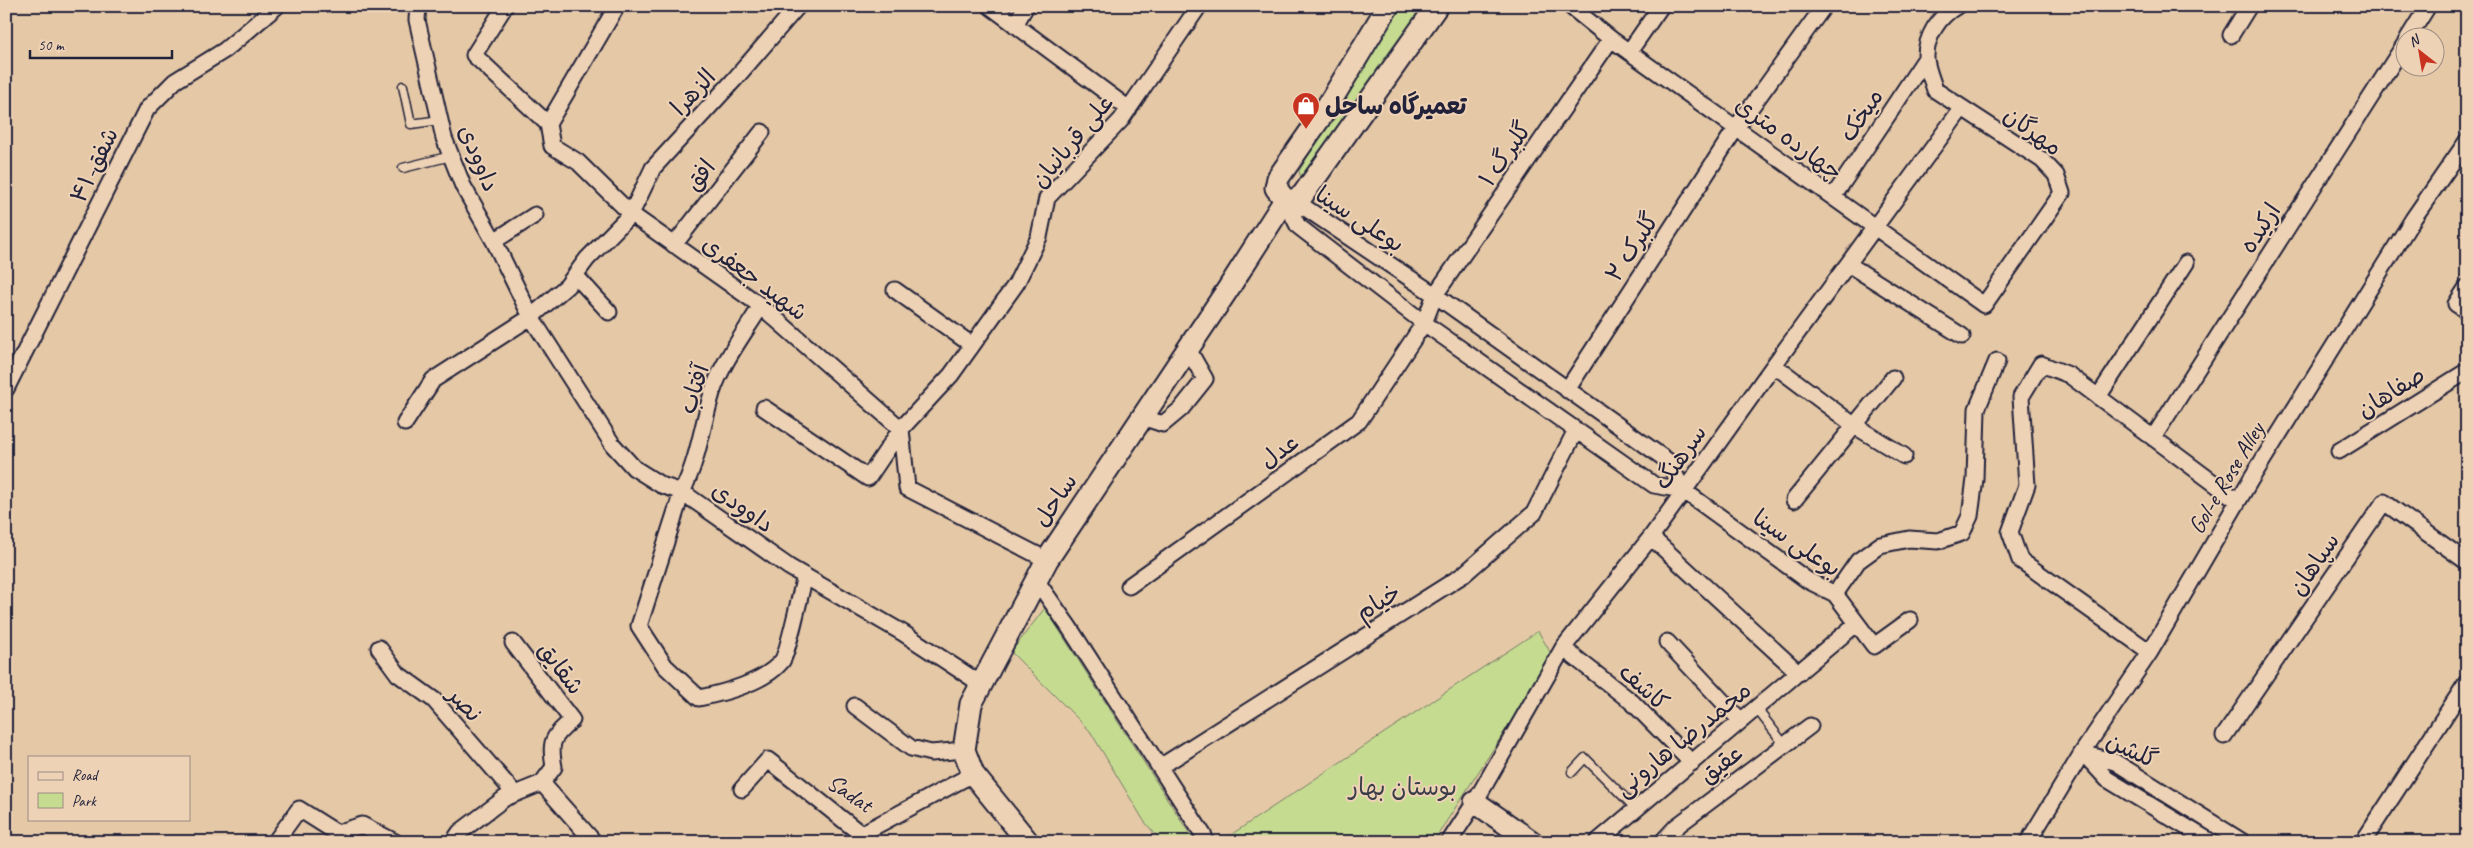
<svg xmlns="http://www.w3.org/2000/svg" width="2473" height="848" font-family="Caveat,'Playpen Sans Arabic',sans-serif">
  <rect width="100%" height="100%" fill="#e5c8a6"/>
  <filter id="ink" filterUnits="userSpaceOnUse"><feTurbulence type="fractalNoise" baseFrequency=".02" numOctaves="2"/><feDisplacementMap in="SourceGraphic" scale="10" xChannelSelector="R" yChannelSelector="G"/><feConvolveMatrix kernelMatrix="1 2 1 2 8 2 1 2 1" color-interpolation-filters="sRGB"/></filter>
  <g filter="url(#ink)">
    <!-- green -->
    <path fill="#c5db90" stroke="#747e66" d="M1398,6H1429L1307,178H1301L1299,171Z
      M1045,608L1195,842H1162L1144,821L1090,731L1011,652Z
      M1538,631L1553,657L1433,842H1220Z"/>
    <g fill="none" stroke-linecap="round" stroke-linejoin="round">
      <defs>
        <path id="lane" d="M403,86L411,124L440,120
          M403,168L451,156
          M1756,708L1784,744
          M1572,772L1585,758L1635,808"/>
        <path id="street" d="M418,6L417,20L444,138L463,186L494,241L531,317L613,445L634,468L661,485L682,492L789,567L903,633L981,684
          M505,6L474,55L548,124L552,146L578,162L631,214L761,306L901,429L907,488L1047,560
          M990,6L1129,109
          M1570,6L1611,39L1984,305L2062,193L2056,175L2042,160L1935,90C1932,80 1927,69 1926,59C1925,37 1939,16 1957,6
          M1015,25L1026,6
          M2231,35L2249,6
          M2408,38L2428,6
          M1629,52L1661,6
          M548,124L617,6
          M1833,197L1926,58
          M1285,200L1298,226L1424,323L1654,485L1683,490L1807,580L1835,594L1874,646L1910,620
          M1286,200L1307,209L1435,295L1668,461L1683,490
          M494,241L535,215
          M674,245L762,132
          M1848,264L1962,336
          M575,275L609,312
          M2467,287L2456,304L2467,311
          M895,290L972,345
          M761,306C744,334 722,362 712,393C702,427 698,460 682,492L639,626L665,666L699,698C724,693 765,682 782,661C788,653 801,590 805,576
          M1774,365L1855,426L1904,456
          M6,389L147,109L175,81L225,50L277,6
          M1567,390L1736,128L1824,6
          M2098,397L2186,263
          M764,408L868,478L901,429L951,375L1016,284L1039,237L1047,198L1121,120L1199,6
          M1142,417L1163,424L1181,409L1205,379L1188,349
          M405,423L433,380L531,317L567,286L587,259L631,214L653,168L734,80L798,6
          M2153,438L2406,42
          M2339,451L2467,371
          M1794,500L1893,378
          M1651,537L1799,673
          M1036,580L1069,627L1204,836
          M1129,586L1359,421L1424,323L1435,295L1611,39
          M1835,594L1858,561L1880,545L1909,539L1938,541L1962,533L1970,516L1975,479L1977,409L1997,361
          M1667,642L1741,721
          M379,648L398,674L434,700L515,794
          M1563,648L1633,703L1692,763
          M2150,652L2020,560L2010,532L2027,485L2021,397L2041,364L2069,375L2238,501
          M855,706L911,748L931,753L964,750
          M2224,736L2384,502L2467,562
          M2082,753L2115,762L2243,842
          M2084,754L2107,779L2211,842
          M1160,767L1463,575L1534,513L1576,430
          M542,783L594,842
          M742,789L768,760L861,834L973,774
          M275,842L299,809L337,833L362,825L395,842
          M453,842L460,832L505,798L542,783L554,767C549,740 553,737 572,720L513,643
          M1449,842L1475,802L1563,648L1651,537L1774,365L1962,108
          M1597,842L1856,624
          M1662,842L1677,826L1810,726
          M2028,842L2082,753L2150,652L2251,479L2413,219L2467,141
          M2363,842L2467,682"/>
        <path id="secondary" d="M1388,6L1324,112L1278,178L1276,188L1285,200H1294L1302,196L1437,6
          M1475,802L1532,842
          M1028,842L973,774L964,750L971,704L1047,560L1228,289L1285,200"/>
      </defs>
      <!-- lane casing -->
      <use href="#lane" stroke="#22223b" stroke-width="11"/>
      <!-- street casing -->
      <use href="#street" stroke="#22223b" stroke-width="19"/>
      <!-- secondary casing -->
      <use href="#secondary" stroke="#22223b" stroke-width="25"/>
      <!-- lane -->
      <use href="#lane" stroke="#eed2b5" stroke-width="8"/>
      <!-- street -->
      <use href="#street" stroke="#eed2b5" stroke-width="15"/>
      <!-- secondary -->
      <use href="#secondary" stroke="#eed2b5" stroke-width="21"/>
    </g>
  </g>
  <!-- icons -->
  <defs>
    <symbol id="shop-pin" viewBox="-11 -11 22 30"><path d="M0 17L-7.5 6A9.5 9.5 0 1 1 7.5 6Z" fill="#c8321e" stroke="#eed2b5"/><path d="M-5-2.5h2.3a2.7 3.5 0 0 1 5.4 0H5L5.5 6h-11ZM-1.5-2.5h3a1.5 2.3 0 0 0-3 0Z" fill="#fff"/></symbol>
  </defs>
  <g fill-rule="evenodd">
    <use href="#shop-pin" x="1290" y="90" width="32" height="43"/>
  </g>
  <g text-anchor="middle" stroke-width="4" stroke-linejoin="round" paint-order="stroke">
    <!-- street labels -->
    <g font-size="24" fill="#22223b" stroke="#eed2b5">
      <text transform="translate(693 92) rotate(-47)" y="8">الزهرا</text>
      <text transform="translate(1861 115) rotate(-56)" y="8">میخک</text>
      <text transform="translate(2033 131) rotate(36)" y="8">مهرگان</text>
      <text transform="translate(1789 138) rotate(36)" y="8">چهارده متری</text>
      <text transform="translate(1072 141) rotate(-50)" y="8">علی قربانیان</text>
      <text transform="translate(1505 154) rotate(-55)" y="8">گلبرگ ۱</text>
      <text transform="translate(479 158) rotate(67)" y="8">داوودی</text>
      <text transform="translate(94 165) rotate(-64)" y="8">شفق-۴۱</text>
      <text transform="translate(700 175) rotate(-52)" y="8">افق</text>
      <text transform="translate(1360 219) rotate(33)" y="8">بوعلی سینا</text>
      <text transform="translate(2260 228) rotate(-57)" y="8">ارکیده</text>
      <text transform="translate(1632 247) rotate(-57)" y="8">گلبرک ۲</text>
      <text transform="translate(755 278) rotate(37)" y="8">شهید جعفری</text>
      <text transform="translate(694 389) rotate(-72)" y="8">آفتاب</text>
      <text transform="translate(2391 392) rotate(-32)" y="8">صفاهان</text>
      <text transform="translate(1279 451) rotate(-36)" y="8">عدل</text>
      <text transform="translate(1680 457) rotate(-55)" y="8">سرهنگ</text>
      <text transform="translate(2226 478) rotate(-59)" y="8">Gol-e Rose Alley</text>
      <text transform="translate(1055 500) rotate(-56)" y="8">ساحل</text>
      <text transform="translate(743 507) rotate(35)" y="8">داوودی</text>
      <text transform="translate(1797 543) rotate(34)" y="8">بوعلی سینا</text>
      <text transform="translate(2314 564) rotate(-56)" y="8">سپاهان</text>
      <text transform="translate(1378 602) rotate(-32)" y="8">خیام</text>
      <text transform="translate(561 668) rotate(53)" y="8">شقایق</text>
      <text transform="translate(1644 687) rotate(42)" y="8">کاشف</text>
      <text transform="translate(465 704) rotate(48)" y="8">نصر</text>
      <text transform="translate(1683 739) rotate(-39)" y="8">محمدرضا هارونی</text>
      <text transform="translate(2132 750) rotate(25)" y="8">گلشن</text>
      <text transform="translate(1721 764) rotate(-38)" y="8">عقیق</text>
      <text transform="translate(850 793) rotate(34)" y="8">Sadat</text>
    </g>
    <!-- poi labels -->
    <g font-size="24" font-weight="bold" fill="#22223b" stroke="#eed2b5" text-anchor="start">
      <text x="1325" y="114">تعمیرگاه ساحل</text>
    </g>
    <!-- park labels -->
    <g font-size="24" fill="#3a3e48" stroke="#eed2b5">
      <text x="1403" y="795">بوستان بهار</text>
    </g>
  </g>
  <!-- margin -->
  <rect width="2473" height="848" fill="none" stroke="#eed2b5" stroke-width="25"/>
  <rect x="12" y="12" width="2448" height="823" fill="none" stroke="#22223b" stroke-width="2" filter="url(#ink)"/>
  <!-- legend -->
  <rect x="28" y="756" width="162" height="65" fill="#eed2b5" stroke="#9c8c84"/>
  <rect x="38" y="772" width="25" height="8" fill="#eed2b5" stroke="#9c8c84"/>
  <text x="72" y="780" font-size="15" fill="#22223b">Road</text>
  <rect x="38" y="793" width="25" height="15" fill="#c5db90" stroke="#9c8c84"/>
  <text x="72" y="806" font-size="15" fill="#22223b">Park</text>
  <!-- north arrow -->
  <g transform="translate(2420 52) rotate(329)"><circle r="24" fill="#eed2b5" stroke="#9c8c84"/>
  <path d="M0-4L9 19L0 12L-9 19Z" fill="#c8321e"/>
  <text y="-8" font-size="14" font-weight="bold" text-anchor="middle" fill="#22223b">N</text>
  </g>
  <!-- scale -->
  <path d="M30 50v8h142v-8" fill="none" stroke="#22223b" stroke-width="2.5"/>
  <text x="38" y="50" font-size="15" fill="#22223b" stroke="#eed2b5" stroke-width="4" paint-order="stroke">50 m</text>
</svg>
